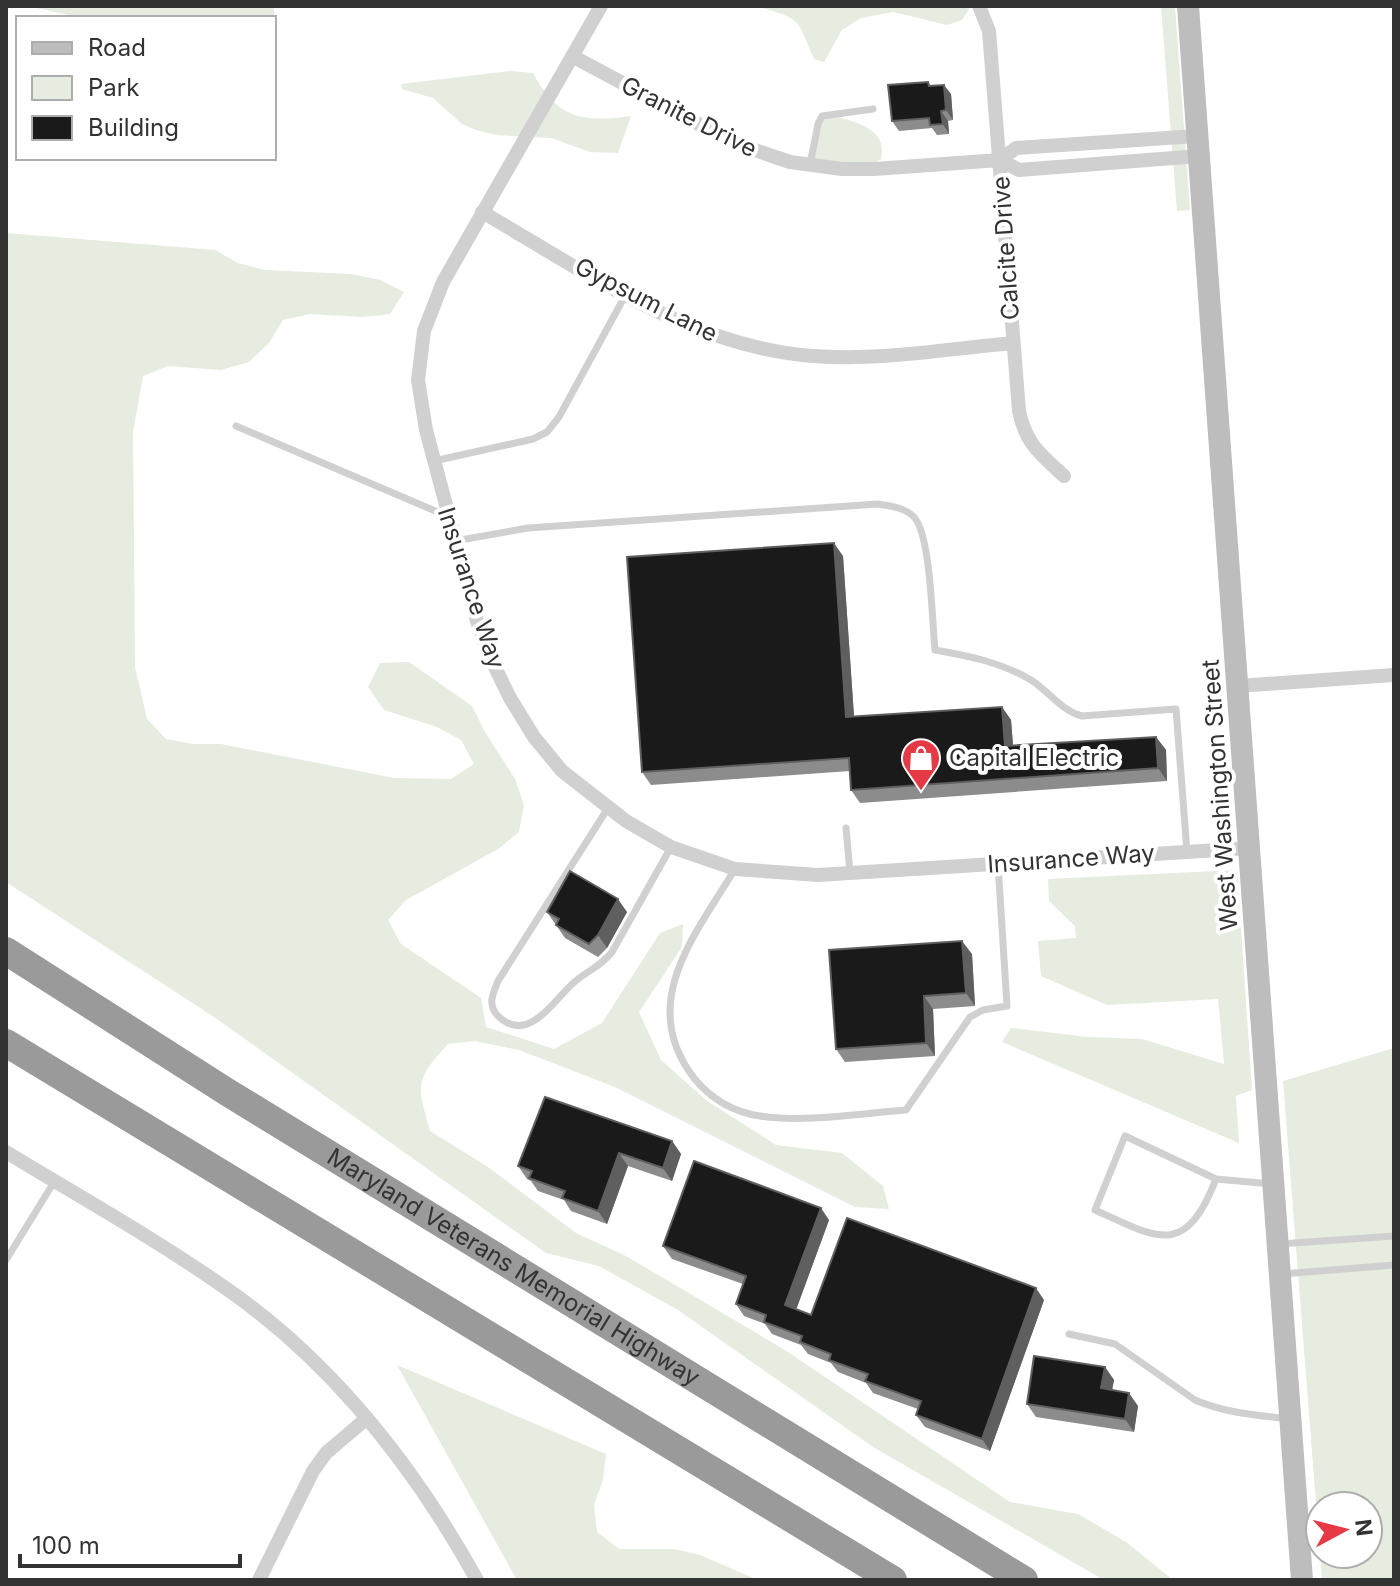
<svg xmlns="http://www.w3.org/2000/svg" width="1400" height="1586" font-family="Inter,sans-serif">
  <rect width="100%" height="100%" fill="#fff"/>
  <!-- green -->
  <path fill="#e6ecdf" d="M27,6H273L277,27L274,28V18H82Z
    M756,6H971L962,20L947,25L893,12L861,18L842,30L824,62L814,59C796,17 803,20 756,6Z
    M1161,6L1175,7L1190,210L1177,211Z
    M511,71L533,73C557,118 581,123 631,116L618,153L590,152L551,138L496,135L476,130L462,124L433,98L402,89L401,84Z
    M824,114C849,120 889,126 881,159C861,172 830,161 807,157Z
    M6,233L215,250L238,263L265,270L351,274L380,280L404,292L390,314L363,317L310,314L283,320L269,343L249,362L221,370L168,366L143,376L133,432L135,667L147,719L166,739L193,744H221L394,778L451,779L474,764L461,740L437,727L384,710L368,687L380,663L409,662L472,706L485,732L515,779L524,805L519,832L498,849L406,900L388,920L401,944L481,998L486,1027L554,1049L602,1023L660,933L683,924L682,947L639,1012L661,1060L707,1101L776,1145L842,1153L883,1186L889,1209L855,1207L615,1087L519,1050L475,1041L448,1044C414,1081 417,1085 430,1131L488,1167L576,1233L626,1256L785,1350L1010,1502L1078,1514L1126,1542L1173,1580H1104L873,1447L678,1310L599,1266L546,1253L214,1017L6,882Z
    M1237,870L1252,1090L1236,1096L1239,1143L1002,1042L1011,1028L1087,1037L1142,1039L1224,1064L1218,999L1107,1005L1041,976L1038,941L1076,938L1075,926L1049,901L1048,879Z
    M1394,1048V1580H1322L1320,1554H1368V1506H1320V1554L1283,1081Z
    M397,1365L606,1454L603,1480L594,1505L597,1532L619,1549H674L700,1555L758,1580H517Z"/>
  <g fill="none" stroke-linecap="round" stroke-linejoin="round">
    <!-- lane -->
    <path stroke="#d0d0d0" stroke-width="7" d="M810,165L818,124L822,116L873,109
      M236,426L447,516
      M434,461L533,439L547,432L559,417L626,294
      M455,541L528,528L878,504C890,506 903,507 913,516C931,532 932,623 935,650C969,656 1000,662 1031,680C1050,692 1060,710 1082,716L1176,709L1187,852
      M608,808L498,981C493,993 487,1005 498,1016C530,1047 556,995 578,979C591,969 602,965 612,952L671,847
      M846,828L850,873
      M735,869C696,934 636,1003 694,1078C711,1099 733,1112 760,1116C800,1123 864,1113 906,1110L970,1017L983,1010L1007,1006L998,864
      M1216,1179L1125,1136L1095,1210C1157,1238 1185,1259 1216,1179L1272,1184
      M1280,1244L1394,1236
      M6,1260L54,1182
      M1282,1274L1394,1265
      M1069,1334L1115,1344L1195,1400C1225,1413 1256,1415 1289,1419"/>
    <!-- street -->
    <path stroke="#d0d0d0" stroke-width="14" d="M601,6L443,282L424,331L418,380L426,430L477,621L491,659L510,698L534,737L562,771L626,821L671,847L735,869L818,875L1250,848
      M979,6L989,31L1019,411C1026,444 1040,454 1064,476
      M574,57L734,143L790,162L842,169H874L1000,160L1016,148L1197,136
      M1000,160L1019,170L1199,156
      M482,212C586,272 690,347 813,356C879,361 947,349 1013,343
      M1238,686L1394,675
      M6,1152C82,1198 161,1242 234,1294C337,1368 416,1470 477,1580
      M259,1580L313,1471L326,1453L367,1418"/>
    <!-- secondary -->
    <path stroke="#bdbdbd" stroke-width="22" d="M1188,6L1302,1580"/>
    <!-- highway -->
    <g stroke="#9a9a9a" stroke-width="28">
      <path id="s1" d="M6,951L227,1092L1024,1580"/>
      <path d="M6,1043L893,1580"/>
    </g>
  </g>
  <!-- wall -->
  <path fill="#8c8c8c" d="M928,82L931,86L951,94L953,120L948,121L949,134L937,135L932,128L899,131L892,121Z
    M843,556L854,717L1002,707L1011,720L1013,745L1156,737L1166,750L1167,781L860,803L851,790L850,771L651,785L642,772Z
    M547,912H627L607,948L598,957L565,938Z
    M972,954L975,1006L933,1009L935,1056L845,1062L836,1049Z
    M672,1141L681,1154L672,1181L628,1166L607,1224L571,1211L564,1200L538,1191L531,1181L527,1179L518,1166Z
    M829,1220L796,1310L811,1315L1044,1300L990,1451L925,1427L916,1415L918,1409L873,1393L866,1383L838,1372L831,1363L808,1354L801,1345L772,1334L765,1324L744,1316L736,1304L743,1284L672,1259L663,1246Z
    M1105,1367L1114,1380L1112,1390L1138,1406L1134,1432L1036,1417L1027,1404Z"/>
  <!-- shaded-wall -->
  <path fill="#5f5f5f" d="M944,85L951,94L953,120L946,110Z
    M941,111L948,121L949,134L943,124Z
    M834,543L843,556L855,730L846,717Z
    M1002,707L1011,720L1014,759L1005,746Z
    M1156,737L1166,750L1167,781L1158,768Z
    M618,899L627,912L607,948L598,935Z
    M962,941L972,954L975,1006L966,993Z
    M924,996L933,1009L935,1056L926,1043Z
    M672,1141L681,1154L672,1181L663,1168Z
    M619,1153L628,1166L607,1224L598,1211Z
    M821,1208L829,1220L793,1318L785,1305Z
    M1036,1288L1044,1300L990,1451L982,1439Z
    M1105,1367L1114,1380L1110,1401L1101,1388Z
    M1129,1393L1138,1406L1134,1432L1125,1419Z"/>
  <!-- building -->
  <path fill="#1a1a1a" stroke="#5f5f5f" stroke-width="2" d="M928,82L929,86L944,85L946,110L941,111L943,124L930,125L929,118L892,121L888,85Z
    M834,543L846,717L1002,707L1005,746L1156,737L1158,768L851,790L849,758L642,772L627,557Z
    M570,871L618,899L598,935L589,944L556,925L559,919L547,912Z
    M962,941L966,993L924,996L926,1043L836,1049L829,950Z
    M545,1097L672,1141L663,1168L619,1153L598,1211L562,1198L565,1191L529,1178L532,1171L518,1166Z
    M694,1161L821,1208L785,1305L811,1315L847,1218L1036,1288L982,1439L916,1415L921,1401L865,1381L868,1374L829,1360L831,1354L800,1342L802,1336L764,1322L766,1315L736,1304L746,1276L663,1246Z
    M1034,1356L1105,1367L1101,1388L1129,1393L1125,1419L1027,1404Z"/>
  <!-- icons -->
  <defs>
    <symbol id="shop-pin" viewBox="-11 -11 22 30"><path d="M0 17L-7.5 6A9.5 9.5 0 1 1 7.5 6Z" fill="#e63946" stroke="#fff"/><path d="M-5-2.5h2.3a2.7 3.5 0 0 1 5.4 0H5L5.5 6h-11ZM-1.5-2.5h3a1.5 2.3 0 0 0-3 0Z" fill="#fff"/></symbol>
  </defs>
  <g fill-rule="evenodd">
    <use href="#shop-pin" x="899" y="736" width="44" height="60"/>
  </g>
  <g text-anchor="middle" stroke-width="8" stroke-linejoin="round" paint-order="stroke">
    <!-- street labels -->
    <g font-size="24" fill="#333" stroke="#fff">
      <text transform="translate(689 117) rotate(27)" y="8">Granite Drive</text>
      <text transform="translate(1006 248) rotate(-94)" y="8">Calcite Drive</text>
      <text transform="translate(646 300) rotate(27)" y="8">Gypsum Lane</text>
      <text transform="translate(471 588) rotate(72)" y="8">Insurance Way</text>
      <text transform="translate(1220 795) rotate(-94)" y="8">West Washington Street</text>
      <text transform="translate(1071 859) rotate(-4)" y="8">Insurance Way</text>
      <text dy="8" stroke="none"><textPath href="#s1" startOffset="598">Maryland Veterans Memorial Highway</textPath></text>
    </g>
    <!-- poi labels -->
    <g font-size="24" fill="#333" stroke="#fff" text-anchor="start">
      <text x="949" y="766">Capital Electric</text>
    </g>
  </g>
  <!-- border -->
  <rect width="1400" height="1586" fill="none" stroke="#333333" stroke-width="16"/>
  <!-- legend -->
  <rect x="16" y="16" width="260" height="144" fill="#ffffff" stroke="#adadad" stroke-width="2"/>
  <rect x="32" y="42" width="40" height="12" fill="#bdbdbd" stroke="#adadad" stroke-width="2"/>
  <text x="88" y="56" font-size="24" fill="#333333">Road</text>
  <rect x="32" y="76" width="40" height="24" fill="#e6ecdf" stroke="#adadad" stroke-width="2"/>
  <text x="88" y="96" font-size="24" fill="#333333">Park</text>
  <rect x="32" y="116" width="40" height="24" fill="#1a1a1a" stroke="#adadad" stroke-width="2"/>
  <text x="88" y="136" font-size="24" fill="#333333">Building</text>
  <!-- north arrow -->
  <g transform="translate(1344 1530) rotate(83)"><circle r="38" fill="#ffffff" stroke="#adadad" stroke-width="2"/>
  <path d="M0-6L14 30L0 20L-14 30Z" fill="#e63946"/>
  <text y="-12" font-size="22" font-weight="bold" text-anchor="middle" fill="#333333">N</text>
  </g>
  <!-- scale -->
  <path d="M20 1554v12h220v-12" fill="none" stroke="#333333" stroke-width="4"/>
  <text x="32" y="1554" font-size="24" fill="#333333" stroke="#ffffff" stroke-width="6" paint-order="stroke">100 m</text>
</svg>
